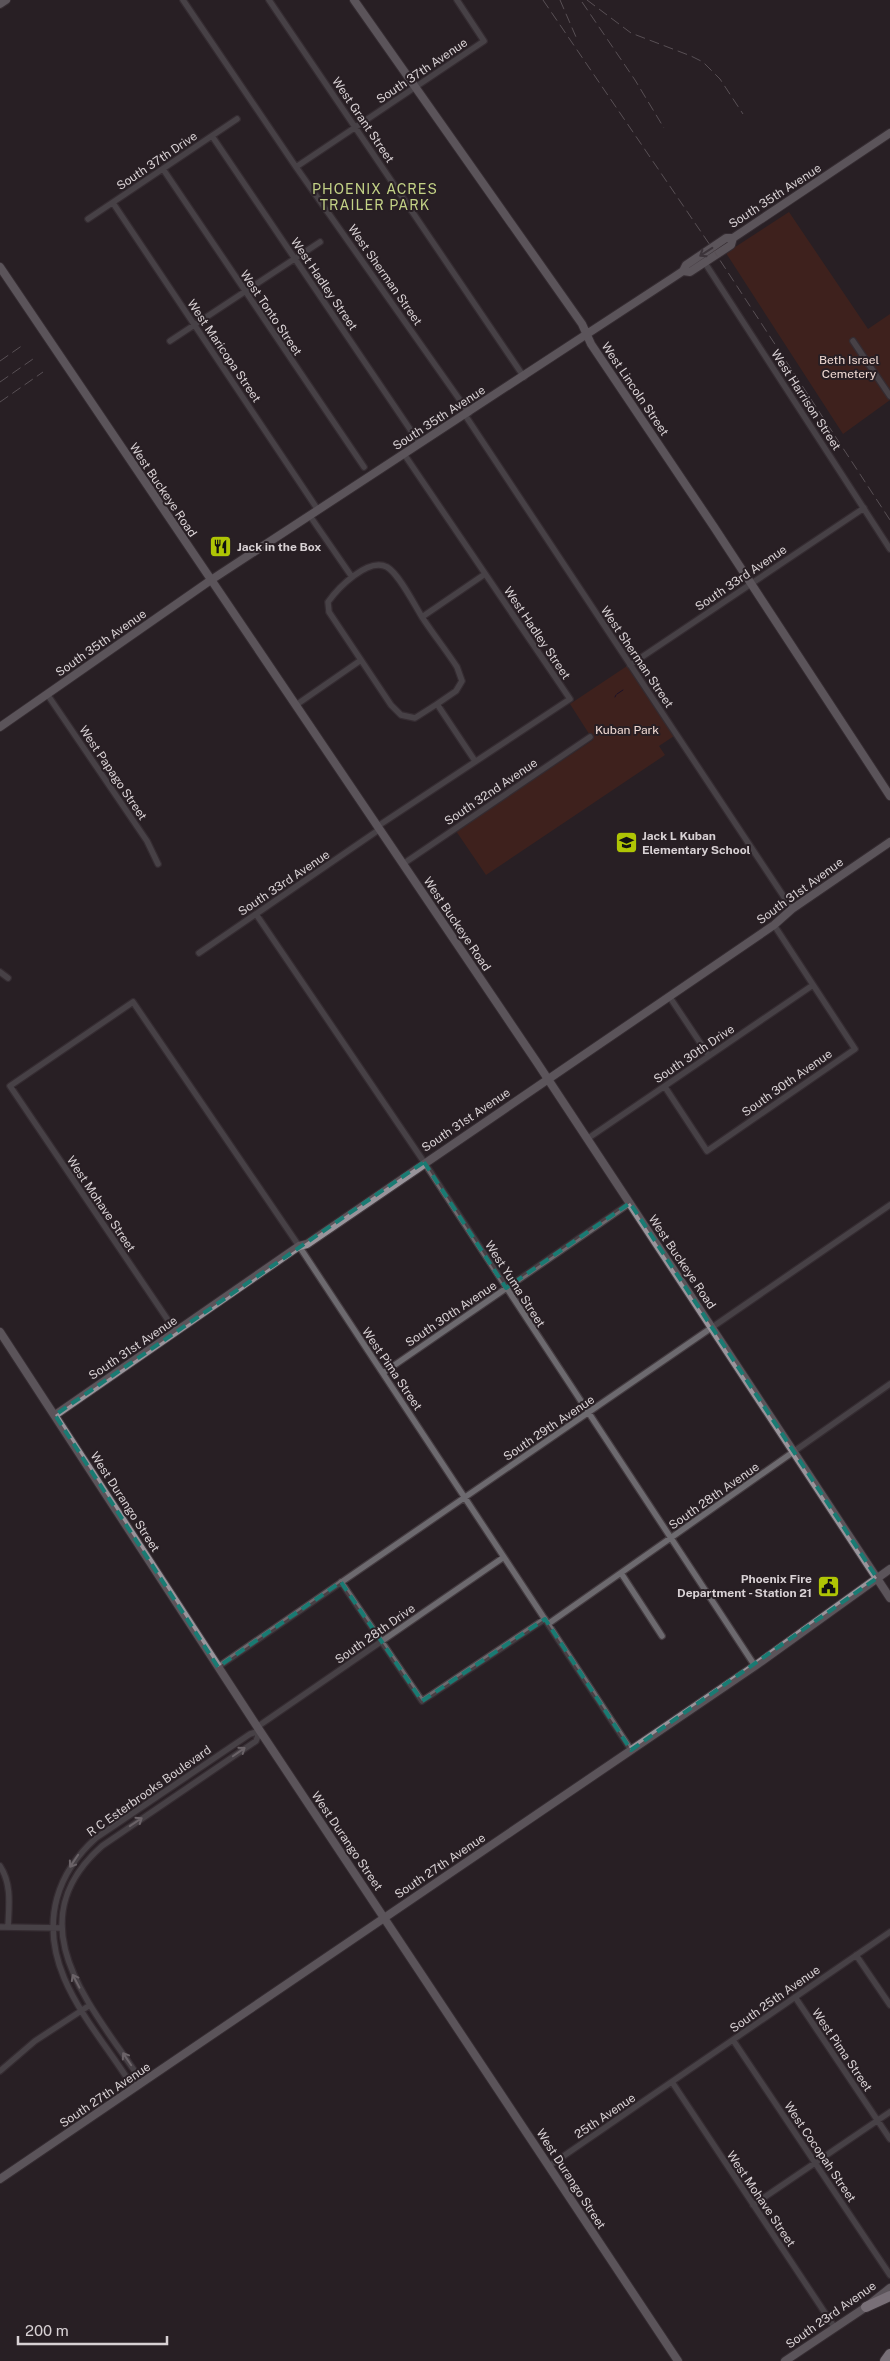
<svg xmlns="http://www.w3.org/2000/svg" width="890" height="2361" font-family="'Public Sans',sans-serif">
  <rect width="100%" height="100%" fill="#281f24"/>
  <!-- green -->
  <path fill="#592515" d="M789,212L868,329L890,314V400L843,434L726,253Z
    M627,666L674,736L659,746L665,755L486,875L456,831L593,740L570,704Z"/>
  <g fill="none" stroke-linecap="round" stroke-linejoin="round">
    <!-- stream -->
    <path stroke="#0f012c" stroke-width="1" d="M617,694L623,690
      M615,697L616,695"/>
    <defs>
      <path id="street" d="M183,0L296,167L469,413
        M269,0L524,377
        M212,136L420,444
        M296,167L484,41L457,0
        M163,169L364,467
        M113,203L318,510
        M88,219L237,119
        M705,263L890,549
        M170,341L320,242
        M853,341L890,396
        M465,415L792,909
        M310,516L352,577
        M422,617L485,574
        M630,665L864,508
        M47,694L147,841L158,864
        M437,704L456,691L462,681L457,667C446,650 433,634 422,617C414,604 399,574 387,567C368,557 338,588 328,602L329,612L391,705L401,715L415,718L437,704L475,761
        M296,705L361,660
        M378,826L570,699L404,454
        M403,864L590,737
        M256,914L424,1162L755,1666
        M199,953L380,829
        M0,972L8,978
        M669,996L709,1056
        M665,1087L707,1151L855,1049L774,925
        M587,1139L813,985
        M176,1332L10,1086L133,1002L299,1246L631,1750
        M383,1373L630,1203
        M621,1573L662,1636
        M341,1582L422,1701L545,1619
        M548,1624L890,1384
        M218,1667L890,1205
        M257,1727L504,1557
        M0,1866C12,1884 9,1906 8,1927
        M0,1927L62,1928
        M856,1955L890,2005
        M795,1997L890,2139
        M733,2040L890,2275
        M0,2071L35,2041L90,2005
        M672,2082L835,2328
        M138,2086L127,2078C92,2024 38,1968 57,1898C64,1873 77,1855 96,1838L250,1734L260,1731
        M138,2086L136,2073C88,2002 16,1922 102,1846L256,1741L260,1731
        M549,2166L890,1932
        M753,2205L890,2112"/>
      <path id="secondary" d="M354,0L582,324L591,344L714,527L890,796
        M0,4L6,0
        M0,267L536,1061L890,1598
        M683,271L690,272L731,245L733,238
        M0,727L211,580L674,277L683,271L686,265L726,238H733L890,133
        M0,1332L260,1731L678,2361
        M55,1415L299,1246L307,1244L774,925L792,909L890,842
        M0,2179L755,1666L890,1569
        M785,2361L866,2307L890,2288"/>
      <path id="highway" d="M866,2307L890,2296
        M885,2361L890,2354"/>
    </defs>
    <!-- street casing -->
    <use href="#street" stroke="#443b40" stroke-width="8"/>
    <!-- secondary casing -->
    <use href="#secondary" stroke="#443b40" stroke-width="10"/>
    <!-- highway casing -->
    <use href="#highway" stroke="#443b40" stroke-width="12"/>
    <!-- street -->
    <use href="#street" stroke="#6d6a6f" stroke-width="5.5"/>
    <!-- secondary -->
    <use href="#secondary" stroke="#99949b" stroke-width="8"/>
    <!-- highway -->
    <use href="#highway" stroke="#d9d1dc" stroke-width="10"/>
    <!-- rail -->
    <path stroke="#928a8e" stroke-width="1" stroke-dasharray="10 5" stroke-linecap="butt" d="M543,0L712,248L890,520
      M560,0L576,37
      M587,0L631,33L691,56L703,62L720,79L743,114
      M582,2L635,80L664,128
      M0,361L23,345
      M0,382L33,359
      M0,402L43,372"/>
  </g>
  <!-- one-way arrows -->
  <defs><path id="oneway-shaft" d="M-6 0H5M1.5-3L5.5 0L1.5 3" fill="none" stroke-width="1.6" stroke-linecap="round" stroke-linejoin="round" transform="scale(1.25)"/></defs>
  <use stroke="#554e54" href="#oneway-shaft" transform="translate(706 252) rotate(147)"/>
  <g stroke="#bdb7bb">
    <use href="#oneway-shaft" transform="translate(239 1752) rotate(-35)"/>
    <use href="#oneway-shaft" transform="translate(136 1822) rotate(-34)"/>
    <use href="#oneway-shaft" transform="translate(74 1861) rotate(124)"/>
    <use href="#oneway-shaft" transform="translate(76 1981) rotate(-118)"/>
    <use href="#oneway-shaft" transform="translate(127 2059) rotate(-124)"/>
  </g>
  <!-- marked area -->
  <path d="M0 0H890V2361H0ZM424,1162L506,1288L630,1203L877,1578L631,1750L545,1619L422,1701L341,1582L218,1667L55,1415Z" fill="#281f24" fill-opacity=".55" fill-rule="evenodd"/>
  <path fill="none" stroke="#197b73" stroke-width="4" stroke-dasharray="10 6" stroke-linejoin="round" d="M424,1162L506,1288L630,1203L877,1578L631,1750L545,1619L422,1701L341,1582L218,1667L55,1415Z"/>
  <!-- icons -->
  <defs>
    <symbol id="restaurant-square" viewBox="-11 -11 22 22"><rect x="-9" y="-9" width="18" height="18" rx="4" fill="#afc505" stroke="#281f24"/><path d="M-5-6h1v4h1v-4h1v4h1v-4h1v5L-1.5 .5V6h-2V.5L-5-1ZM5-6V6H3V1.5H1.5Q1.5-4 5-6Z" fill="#111"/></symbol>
    <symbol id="school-square" viewBox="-11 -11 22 22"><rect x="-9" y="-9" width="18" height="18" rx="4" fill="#afc505" stroke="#281f24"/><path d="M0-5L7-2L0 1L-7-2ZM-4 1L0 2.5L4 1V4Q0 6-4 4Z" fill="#111"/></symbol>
    <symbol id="civic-square" viewBox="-11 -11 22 22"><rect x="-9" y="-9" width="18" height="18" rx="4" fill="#afc505" stroke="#281f24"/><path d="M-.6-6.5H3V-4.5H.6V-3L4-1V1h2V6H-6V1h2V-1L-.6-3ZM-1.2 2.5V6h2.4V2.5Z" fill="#111"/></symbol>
  </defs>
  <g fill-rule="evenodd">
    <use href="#restaurant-square" x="208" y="534" width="25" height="25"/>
    <use href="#school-square" x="614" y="830" width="25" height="25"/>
    <use href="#civic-square" x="816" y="1574" width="25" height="25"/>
  </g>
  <g text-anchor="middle" stroke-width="4" stroke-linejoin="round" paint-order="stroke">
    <!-- street labels -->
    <g font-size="12" fill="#d8d1d4" stroke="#281f24">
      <text transform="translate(422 71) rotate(-34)" y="4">South 37th Avenue</text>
      <text transform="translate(363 120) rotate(56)" y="4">West Grant Street</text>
      <text transform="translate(157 161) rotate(-34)" y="4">South 37th Drive</text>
      <text transform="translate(775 196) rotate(-33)" y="4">South 35th Avenue</text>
      <text transform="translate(385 275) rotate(55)" y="4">West Sherman Street</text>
      <text transform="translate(324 284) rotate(56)" y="4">West Hadley Street</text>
      <text transform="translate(271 313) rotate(56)" y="4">West Tonto Street</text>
      <text transform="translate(224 351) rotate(56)" y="4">West Maricopa Street</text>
      <text transform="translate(635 389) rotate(56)" y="4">West Lincoln Street</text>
      <text transform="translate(806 400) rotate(57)" y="4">West Harrison Street</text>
      <text transform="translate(439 418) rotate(-33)" y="4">South 35th Avenue</text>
      <text transform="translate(163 490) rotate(56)" y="4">West Buckeye Road</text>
      <text transform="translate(741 578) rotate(-34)" y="4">South 33rd Avenue</text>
      <text transform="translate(537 633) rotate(56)" y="4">West Hadley Street</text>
      <text transform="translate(101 643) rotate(-35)" y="4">South 35th Avenue</text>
      <text transform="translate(637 657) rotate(56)" y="4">West Sherman Street</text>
      <text transform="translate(113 773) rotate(56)" y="4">West Papago Street</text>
      <text transform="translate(491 792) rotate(-34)" y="4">South 32nd Avenue</text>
      <text transform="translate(284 883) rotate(-34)" y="4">South 33rd Avenue</text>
      <text transform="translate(800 891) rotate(-36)" y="4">South 31st Avenue</text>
      <text transform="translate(457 924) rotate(56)" y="4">West Buckeye Road</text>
      <text transform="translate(694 1054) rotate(-34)" y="4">South 30th Drive</text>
      <text transform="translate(787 1083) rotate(-35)" y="4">South 30th Avenue</text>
      <text transform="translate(466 1120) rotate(-34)" y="4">South 31st Avenue</text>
      <text transform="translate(101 1204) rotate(56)" y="4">West Mohave Street</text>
      <text transform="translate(682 1262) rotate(56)" y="4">West Buckeye Road</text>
      <text transform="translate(515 1284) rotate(57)" y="4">West Yuma Street</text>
      <text transform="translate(451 1314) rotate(-34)" y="4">South 30th Avenue</text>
      <text transform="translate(133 1348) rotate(-34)" y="4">South 31st Avenue</text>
      <text transform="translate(392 1369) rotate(56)" y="4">West Pima Street</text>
      <text transform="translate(549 1428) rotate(-34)" y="4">South 29th Avenue</text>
      <text transform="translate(714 1496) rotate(-35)" y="4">South 28th Avenue</text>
      <text transform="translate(125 1502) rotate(57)" y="4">West Durango Street</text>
      <text transform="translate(375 1634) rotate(-35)" y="4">South 28th Drive</text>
      <text transform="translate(149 1791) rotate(-35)" y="4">R C Esterbrooks Boulevard</text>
      <text transform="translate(347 1841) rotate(56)" y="4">West Durango Street</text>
      <text transform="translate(440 1866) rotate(-34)" y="4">South 27th Avenue</text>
      <text transform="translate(775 1999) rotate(-35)" y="4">South 25th Avenue</text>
      <text transform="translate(842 2050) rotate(56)" y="4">West Pima Street</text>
      <text transform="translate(105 2095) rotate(-34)" y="4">South 27th Avenue</text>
      <text transform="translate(605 2116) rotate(-34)" y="4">25th Avenue</text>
      <text transform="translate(820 2152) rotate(56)" y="4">West Cocopah Street</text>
      <text transform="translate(571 2179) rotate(57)" y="4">West Durango Street</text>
      <text transform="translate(761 2199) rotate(56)" y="4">West Mohave Street</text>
      <text transform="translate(831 2315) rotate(-35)" y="4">South 23rd Avenue</text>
    </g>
    <!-- park labels -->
    <g font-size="12" fill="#f2dcd5" stroke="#281f24">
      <text x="849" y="364">Beth Israel<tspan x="849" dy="14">Cemetery</tspan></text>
      <text x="627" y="734">Kuban Park</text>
    </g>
    <!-- poi labels -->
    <g font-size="12" font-weight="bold" fill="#d8d1d4" stroke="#281f24" text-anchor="start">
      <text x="237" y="551">Jack in the Box</text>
      <text x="642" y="840">Jack L Kuban<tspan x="642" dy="14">Elementary School</tspan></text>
      <text x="812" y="1583" text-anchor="end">Phoenix Fire<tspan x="812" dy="14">Department - Station 21</tspan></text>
    </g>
    <!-- neighbourhood labels -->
    <g font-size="14" letter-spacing="1" fill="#c3d286" stroke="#281f24">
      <text x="375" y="194">PHOENIX ACRES<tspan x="375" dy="16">TRAILER PARK</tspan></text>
    </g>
  </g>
  <!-- scale -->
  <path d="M18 2336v8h149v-8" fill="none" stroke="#d8d1d4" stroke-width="2.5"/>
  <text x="25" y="2336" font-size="15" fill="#d8d1d4" stroke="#281f24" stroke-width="4" paint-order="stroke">200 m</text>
</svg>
